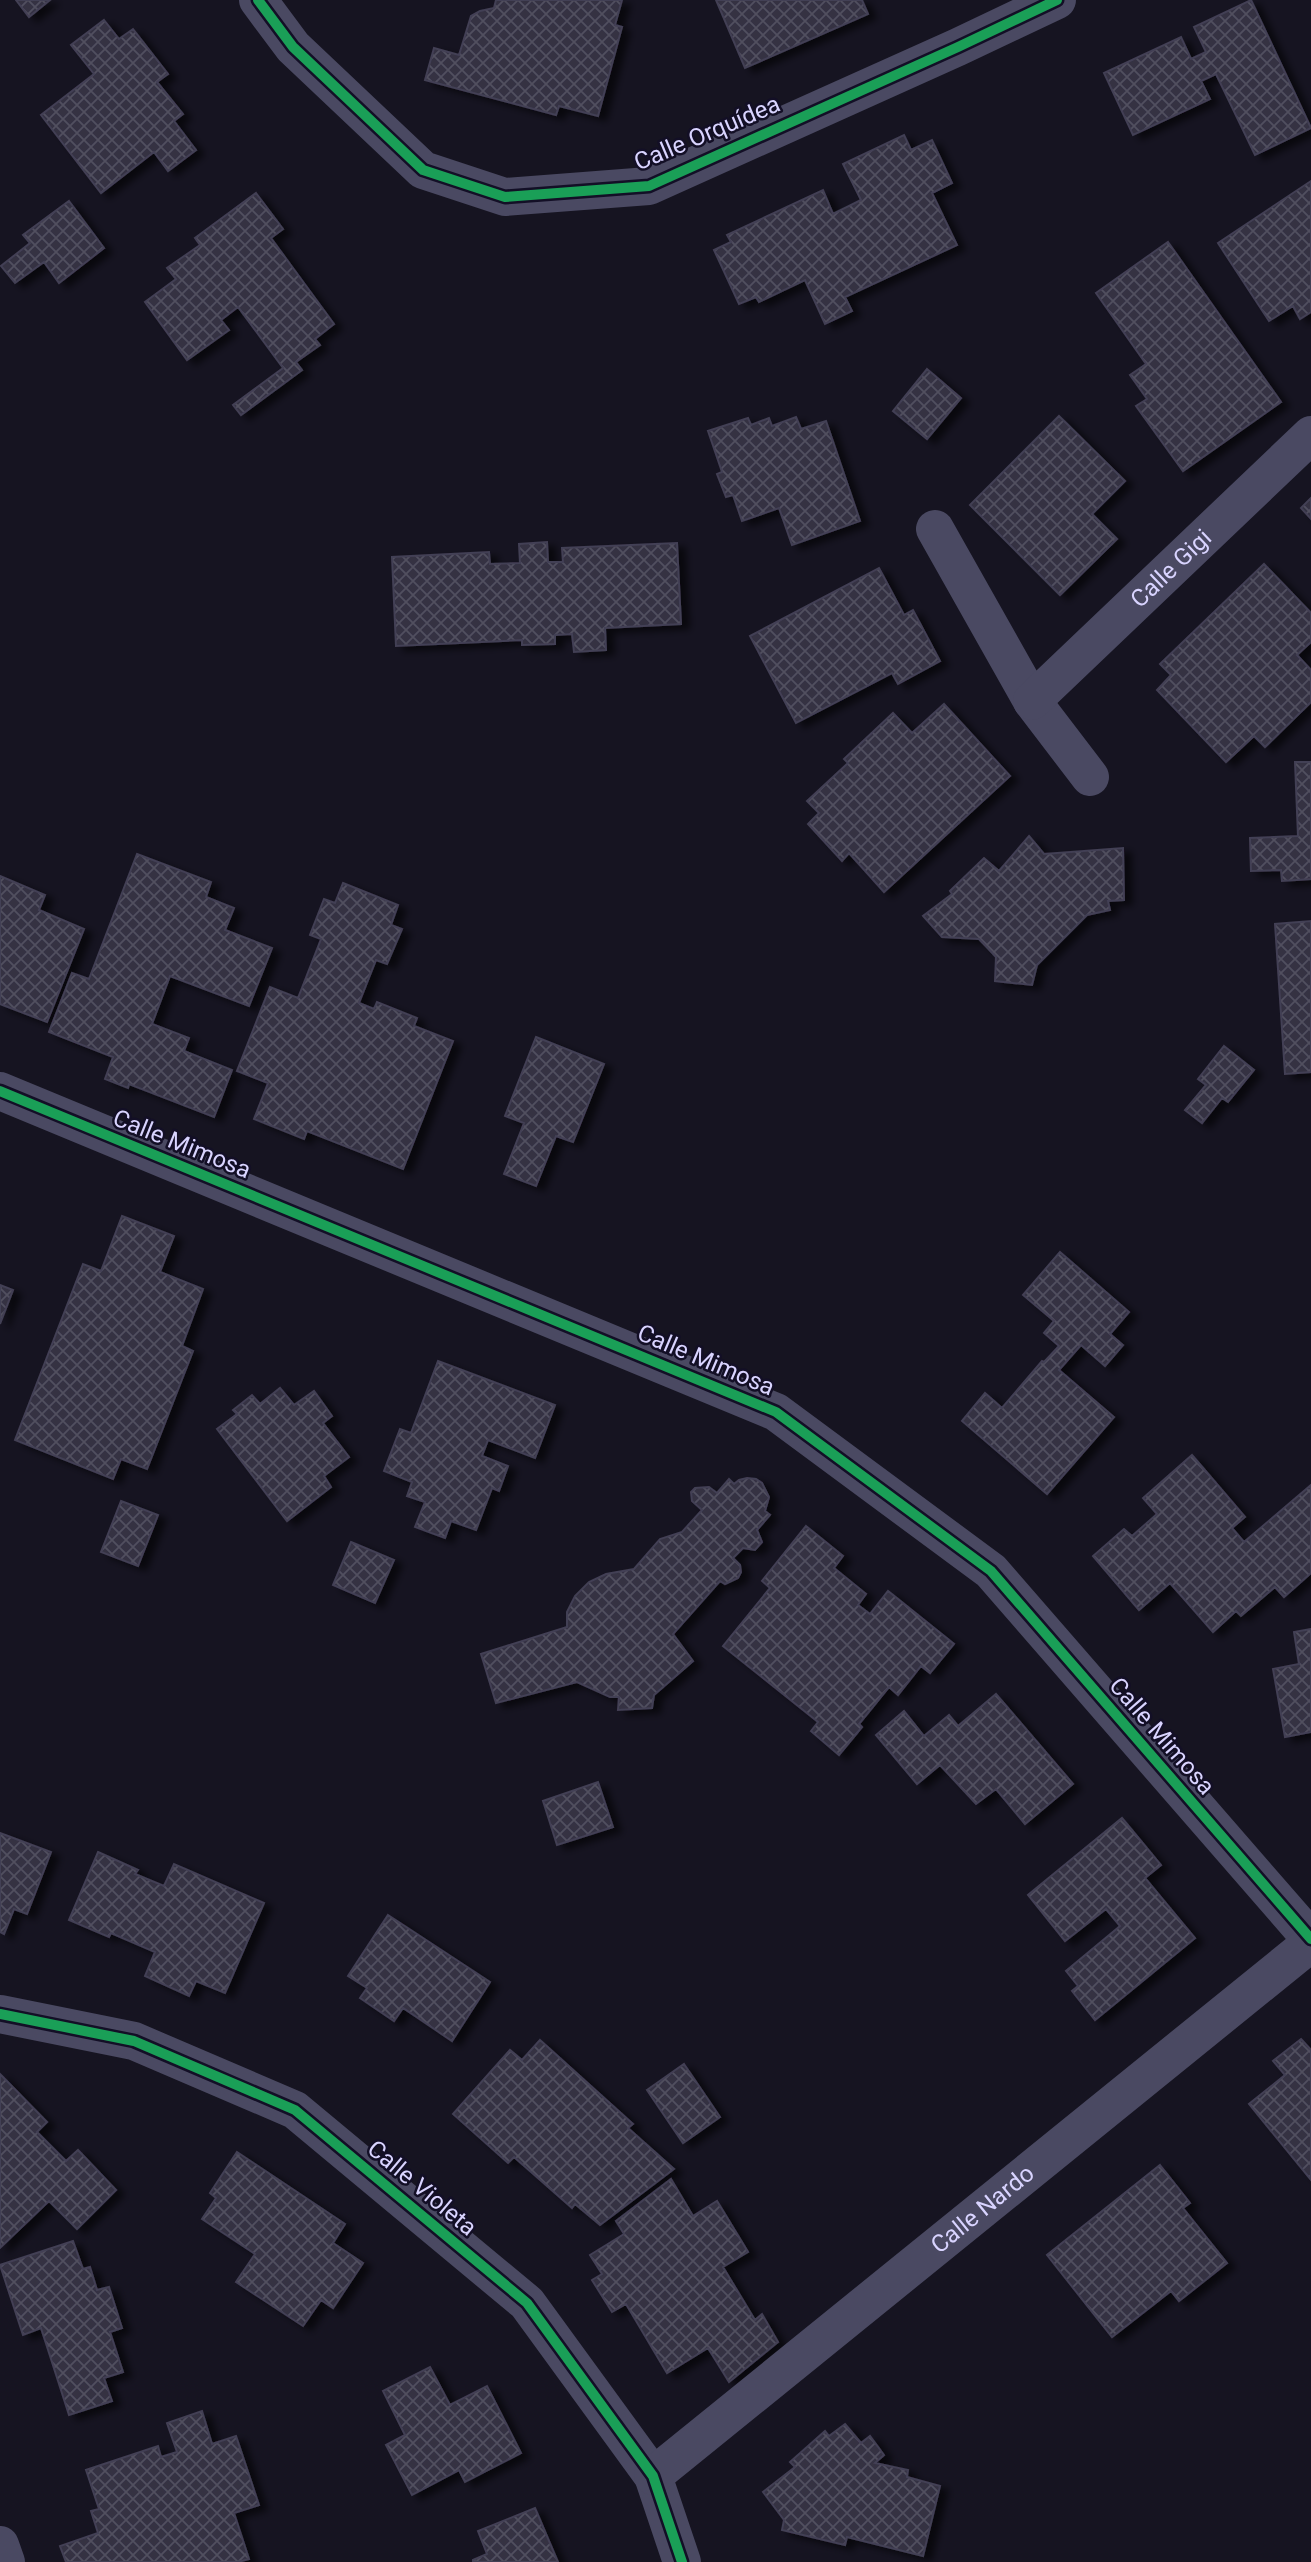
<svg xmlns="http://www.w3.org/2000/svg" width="1311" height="2562" font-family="Roboto,sans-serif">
  <defs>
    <pattern id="building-cross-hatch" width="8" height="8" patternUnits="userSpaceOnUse" patternTransform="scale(1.75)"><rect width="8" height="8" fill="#343243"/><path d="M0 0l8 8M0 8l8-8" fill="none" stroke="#514f5f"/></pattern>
    <filter id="shadow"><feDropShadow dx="8" dy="4.5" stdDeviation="3.5" flood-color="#0009"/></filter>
  </defs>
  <rect width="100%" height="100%" fill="#161421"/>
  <!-- building -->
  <path fill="url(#building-cross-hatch)" stroke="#433f54" stroke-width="2" filter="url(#shadow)" d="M16,0H50L29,17Z
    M496,0H622L615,25L622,27L598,116L559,106L556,115L425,80L434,48L459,55L471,16L480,11L494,8Z
    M716,0H862L868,14L745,68Z
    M1251,0L1311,128L1255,155L1216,74L1201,81L1210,99L1133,135L1104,73L1181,37L1191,59L1206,52L1194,27Z
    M104,20L119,39L133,29L168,74L157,82L183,114L174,121L196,150L168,171L154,152L101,193L41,115L94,74L71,45Z
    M904,135L911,150L932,140L952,183L932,193L957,245L845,297L852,311L825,324L805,280L759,302L756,297L739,304L714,250L731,242L727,235L823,190L833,214L861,200L843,164Z
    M1311,181V312L1300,319L1293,306L1269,321L1218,243Z
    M256,193L283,229L271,238L334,324L315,339L320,345L296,362L302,370L241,415L233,405L283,368L238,307L221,320L229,330L187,360L145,302L176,279L167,268L200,245L195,238Z
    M69,201L104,248L59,283L44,262L15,283L1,266L30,243L23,235Z
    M1168,242L1281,402L1183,471L1136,406L1147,399L1130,375L1146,364L1096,293Z
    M927,369L961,398L927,439L893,411Z
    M1059,416L1125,481L1092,514L1117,539L1060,595L970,505Z
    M796,417L801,429L826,421L860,521L792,545L779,508L742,521L733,495L726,497L717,474L722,472L708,431L748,418L751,425L769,418L772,426Z
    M1311,498V519L1301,508Z
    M547,542L548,562H563L562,548L677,543L681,624L605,628L606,650L574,652L572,634L555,635V644L522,645V640L396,646L392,557L489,552L490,564L520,563L519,544Z
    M1264,564L1311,613V642L1297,655L1311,670V702L1265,747L1254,736L1226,762L1157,690L1171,675L1160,664Z
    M879,568L904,615L913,610L940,661L898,684L892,673L796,723L750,636Z
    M944,704L1010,776L884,892L849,853L842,861L808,824L819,813L807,801L848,763L844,759L893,713L912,733Z
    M1295,762H1311V879L1282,881L1281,870L1251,871L1250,838L1298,836Z
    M1029,836L1044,854L1123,848L1124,900L1108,901L1110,910L1087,915L1037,965L1032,985L995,981L996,957L979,939L942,937L923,916L952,894L950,891L984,858L999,871Z
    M137,854L211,882L206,897L234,908L225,930L272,948L249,1006L170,976L152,1024L189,1038L184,1051L232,1070L214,1117L129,1084L128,1088L105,1079L113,1057L49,1032L72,973L89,979Z
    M0,876L45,895L39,910L84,929L47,1022L0,1004Z
    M343,883L398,905L391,925L402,929L387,964L376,960L359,1003L374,1009L377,1002L417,1018L414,1026L453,1041L403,1169L307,1131L304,1139L254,1119L268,1083L237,1071L270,987L298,998L321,939L310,935L324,899L335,903Z
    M1311,921V1072L1285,1074L1275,924Z
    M536,1037L604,1064L573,1142L556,1136L536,1186L504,1174L524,1123L505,1116Z
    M1224,1046L1254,1070L1228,1102L1222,1098L1202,1123L1185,1110L1206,1085L1198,1079Z
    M122,1216L174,1236L160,1272L203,1289L182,1346L193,1351L147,1469L121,1459L113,1479L15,1440L83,1264L101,1271Z
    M1060,1252L1129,1312L1110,1334L1123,1345L1105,1366L1081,1345L1059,1370L1114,1417L1047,1494L962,1421L985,1393L1002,1408L1042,1361L1044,1362L1059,1346L1044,1333L1054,1321L1023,1295Z
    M0,1285L13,1290L0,1324Z
    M438,1361L555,1405L535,1458L488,1440L482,1456L508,1466L499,1491L492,1488L476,1530L451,1521L445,1538L415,1527L425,1502L407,1496L412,1482L384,1471L400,1429L411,1433Z
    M280,1388L294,1405L314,1391L332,1416L323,1423L349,1457L324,1476L331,1487L287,1521L217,1429L237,1414L233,1410L252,1395L260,1404Z
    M1192,1455L1245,1517L1232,1528L1244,1542L1311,1485V1573L1284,1597L1275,1587L1241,1616L1236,1611L1213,1632L1170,1583L1139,1610L1093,1556L1124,1529L1132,1536L1157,1514L1143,1498Z
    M747,1478L756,1479L762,1483L769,1497L765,1511L770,1515L757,1530L762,1542L755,1550L743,1548L733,1558L740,1565L741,1572L738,1578L725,1584L720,1581L673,1634L693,1661L654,1695L652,1708L618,1710L619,1697H610L577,1682L496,1703L481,1654L567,1627V1612L575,1596L589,1582L606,1574L634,1569L660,1539L682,1532L702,1510L692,1501L691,1492L695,1488L709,1487L717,1493L729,1479L734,1484L739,1480Z
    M121,1501L158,1515L138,1566L101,1552Z
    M806,1526L843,1556L834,1568L866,1594L858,1605L870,1614L888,1591L954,1644L930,1673L921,1666L898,1695L889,1687L859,1724L862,1727L839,1755L811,1731L818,1722L723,1646L770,1588L762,1581Z
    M351,1542L394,1560L375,1603L333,1585Z
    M1311,1629V1732L1285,1737L1273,1669L1299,1664L1294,1632Z
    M996,1694L1073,1784L1025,1824L996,1789L976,1804L940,1765L917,1784L876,1735L904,1711L924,1736L949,1715L958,1726Z
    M598,1782L613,1827L557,1845L543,1801Z
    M1122,1818L1161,1865L1145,1878L1195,1938L1095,2020L1072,1991L1078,1986L1066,1971L1120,1926L1106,1909L1065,1941L1028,1895Z
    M0,1833L51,1852L27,1914L14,1909L4,1934L0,1932Z
    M98,1852L138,1870L135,1874L164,1886L174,1864L264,1903L225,1993L196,1981L189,1996L145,1976L155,1952L111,1933L109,1937L69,1920Z
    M388,1915L490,1982L452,2041L403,2008L394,2021L360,1998L367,1988L348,1976Z
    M1301,2039L1311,2050V2180L1249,2104L1285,2075L1273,2061Z
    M540,2040L633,2124L628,2128L674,2169L600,2225L575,2204L572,2208L514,2157L508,2163L453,2114L510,2050L522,2060Z
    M684,2064L720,2117L683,2143L647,2090Z
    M0,2074L47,2122L37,2132L66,2161L78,2150L116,2190L77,2229L49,2201L0,2248Z
    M237,2152L345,2224L333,2243L363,2263L333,2308L321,2300L303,2326L236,2282L255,2254L202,2219L216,2198L210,2193Z
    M1160,2165L1190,2203L1183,2208L1227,2263L1179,2301L1171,2291L1112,2337L1047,2255Z
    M671,2179L693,2216L717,2201L748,2252L723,2267L755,2320L762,2314L778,2342L729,2382L708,2348L667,2373L626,2304L612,2312L592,2280L602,2274L590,2255L624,2234L616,2221Z
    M73,2241L83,2269L90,2267L97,2290L109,2287L122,2328L110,2332L123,2372L104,2378L112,2401L69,2415L41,2328L23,2335L0,2265Z
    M430,2367L450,2405L487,2386L521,2453L465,2482L459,2470L412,2495L386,2445L405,2435L383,2391Z
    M202,2411L212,2444L236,2436L259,2505L234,2513L249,2559L238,2562H66L60,2546L98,2533L91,2511L99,2509L86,2470L158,2446L161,2457L177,2452L167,2423Z
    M845,2424L861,2443L870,2436L884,2455L875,2463L908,2470L907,2477L940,2486L923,2556L847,2537L845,2545L782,2530L784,2520L763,2492L795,2467L790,2462L825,2431L829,2436Z
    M535,2508L558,2562H473V2560L487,2554L478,2531Z"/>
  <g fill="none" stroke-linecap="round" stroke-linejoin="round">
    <!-- minor -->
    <g stroke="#4a4962" stroke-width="38">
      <path d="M258,0L293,47L423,170L505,197L649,186L958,47L1057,0"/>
      <path d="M935,529L1032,701L1090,777"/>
      <path id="s1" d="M1032,701L1311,435"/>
      <path d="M0,1091L776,1412L991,1571L1311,1939"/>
      <path d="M0,2014L134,2041L295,2110L527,2303L653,2476L682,2562"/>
      <path id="s2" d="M653,2476L1311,1943"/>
      <path d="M0,2545L6,2562"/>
    </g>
    <defs>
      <path id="cycleway" d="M258,0L293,47L423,170L505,197L649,186L958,47L1057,0
        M0,1091L776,1412L991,1571L1311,1939
        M0,2014L134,2041L295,2110L527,2303L653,2476L682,2562"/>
    </defs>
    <!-- cycleway casing -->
    <use href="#cycleway" stroke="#130f26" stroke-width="15"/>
    <!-- cycleway -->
    <use href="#cycleway" stroke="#1a9f57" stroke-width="10"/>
  </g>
  <g text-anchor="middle" stroke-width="5" stroke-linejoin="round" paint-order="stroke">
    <!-- street labels -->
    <g font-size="24" fill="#d9d4ff" stroke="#130f26">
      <text transform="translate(707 133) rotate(-23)" y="8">Calle Orquídea</text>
      <text dy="8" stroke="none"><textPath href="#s1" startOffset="192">Calle Gigi</textPath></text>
      <text transform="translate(182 1144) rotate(22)" y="8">Calle Mimosa</text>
      <text transform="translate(706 1360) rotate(23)" y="8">Calle Mimosa</text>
      <text transform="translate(1162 1736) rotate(49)" y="8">Calle Mimosa</text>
      <text transform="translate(422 2188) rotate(40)" y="8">Calle Violeta</text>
      <text dy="8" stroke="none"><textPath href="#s2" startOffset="424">Calle Nardo</textPath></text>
    </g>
  </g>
</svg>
